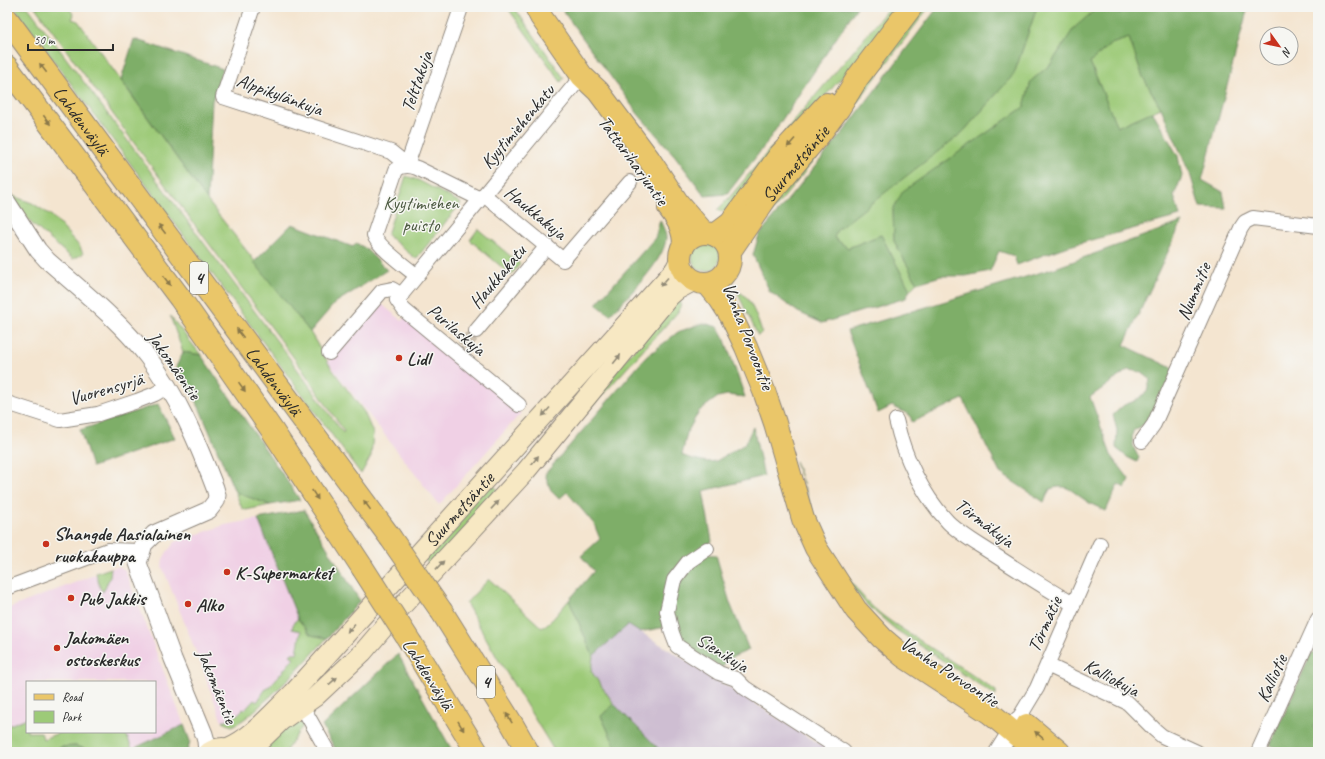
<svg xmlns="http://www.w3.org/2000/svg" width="1325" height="759" font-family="Caveat,sans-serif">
  <rect width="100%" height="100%" fill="#f6f6f2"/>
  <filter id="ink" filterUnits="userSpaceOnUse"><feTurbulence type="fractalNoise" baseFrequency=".025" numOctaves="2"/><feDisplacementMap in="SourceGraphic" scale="8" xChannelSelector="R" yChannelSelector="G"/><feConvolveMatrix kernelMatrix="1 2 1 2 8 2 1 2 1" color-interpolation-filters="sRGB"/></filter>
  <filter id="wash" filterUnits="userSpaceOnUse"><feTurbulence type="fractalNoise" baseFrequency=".012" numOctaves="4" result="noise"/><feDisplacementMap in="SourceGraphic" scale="16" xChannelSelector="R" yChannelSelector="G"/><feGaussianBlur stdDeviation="0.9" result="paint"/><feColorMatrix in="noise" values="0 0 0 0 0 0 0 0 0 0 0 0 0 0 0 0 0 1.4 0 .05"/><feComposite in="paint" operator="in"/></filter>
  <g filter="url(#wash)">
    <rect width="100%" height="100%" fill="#f4e5d0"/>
    <!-- built -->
    <path fill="#f0d0e5" d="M378,301L402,321L405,317L521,413L439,505L328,362Z
      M258,519L298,619L311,635L327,638L294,675L273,695L240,723L232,726L222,722L204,672L162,566L163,559L167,552L175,542L225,525Z
      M115,567H120L125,570L184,725L132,748L125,732H155V682H27V718L7,726V609Z"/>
    <!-- industrial -->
    <path fill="#cebed2" d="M628,624L832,752H662L614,704L591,671L593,656Z"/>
    <!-- green -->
    <path fill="#9dca78" stroke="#647a52" d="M14,7H28L288,356L343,433L344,431L300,366L131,139L35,7H68L74,15L72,19L78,21L207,200L310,332L332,369L364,412L373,433L371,456L361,474Z
      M507,7H514L564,78L561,82Z
      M889,7H900L876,39L826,95L785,134L786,130L862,41Z
      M919,7H929L803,174L757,230L761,211Z
      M1037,7H1125L1121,13L1074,28L1051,64L1031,81L1024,107L958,153L893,209L894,241L917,283L910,290L881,235L848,248L834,238L837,229L963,132L1014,74Z
      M1129,38L1143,77L1161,108L1117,127L1090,62L1111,44Z
      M776,146L728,212L717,210L728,199L772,147Z
      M406,176L418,180L461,203L416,259L387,235Z
      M10,195L32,203L52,216L80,247L83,254L73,259L31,223Z
      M478,229L520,264L511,275L470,240Z
      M692 257a14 14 0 1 1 28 0a14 14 0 1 1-28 0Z
      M741,293C751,298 758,321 762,332L758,336L738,294Z
      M677,297C682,304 681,307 677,313L535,469Z
      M170,316L201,355L183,352Z
      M795,461C813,514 837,579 882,615C895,625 909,633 922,642C947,658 971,674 996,691V696L895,629L867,605L850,585L822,539Z
      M489,481L497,489L432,569L422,555Z
      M235,492L270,505L246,510L242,508Z
      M111,568L110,577L103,592L100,588L96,573Z
      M489,579L542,628L553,619L569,600L593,656L591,671L614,704L601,716L618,752H555L498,659L466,603Z
      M298,619L311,635L327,638C307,660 287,682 264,702C254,711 244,721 232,726L222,722L237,715L243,709L245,710L254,700L257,702L267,687L270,686L294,658L290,655L292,653H297L301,631L292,629L294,622Z
      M27,718V732H41L43,739L61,732H125L132,748L126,752H96L76,746L61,747L51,752H7V726Z
      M299,720L304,724L285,752H270L265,741Z"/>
    <!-- forest -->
    <path fill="#7eae68" stroke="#546c4a" d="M560,7H857L766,144L727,194L705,196L675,156L638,114Z
      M938,7H1037L1014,74L963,132L837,230L834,238L848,248L881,235L910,290L906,298L822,323L798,312L770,292L753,255L759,235L844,131Z
      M1125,7H1248L1202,180L1223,192L1226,208L1200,207L1190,174L1161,108L1143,77L1129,38L1111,44L1090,62L1117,127L1151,112L1154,114L1178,156L1182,176L1174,196L1180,216L1062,248L1017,265L1014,256L999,251L990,271L966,276H941L917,283L894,241L893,209L903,191L1024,107L1031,81L1051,64L1074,28L1096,9L1121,13Z
      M134,39L223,69L212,101L207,200L121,80Z
      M660,220C662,225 666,232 666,238C665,261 626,298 610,315L596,304L655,238Z
      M1182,222L1124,345L1174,369L1151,420L1133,431C1131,439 1133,450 1139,457L1137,462L1127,457L1116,448L1117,430L1113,415L1124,405L1135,401L1147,392L1150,379L1141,372L1128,370L1093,395L1090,397L1111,455L1129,479L1125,488L1118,484L1106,511C1099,507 1091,505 1085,500C1071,491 1068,483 1050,489L1044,502L1000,473L963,399L912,422L910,415L892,406L878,413L847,331L1055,268Z
      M292,224L353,247L356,243L365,248L387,270L335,303L310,332L254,262Z
      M703,323L718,327L725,340L745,397L727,395L718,397L699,411L687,433L682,455L689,458L707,462L716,461L745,444L753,427L764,476L703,491L712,541L685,560L666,627L639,632L628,625L593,656L569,600L594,571L581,556L600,539L594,524L567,492L559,499L551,491L545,474L646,357L678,332Z
      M183,352L201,355L300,500L270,505L235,492L199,407L176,367Z
      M158,404L175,438L92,467L80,430Z
      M304,510L360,601L327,638L311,635L298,619L258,519Z
      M706,554L716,555L730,603L749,650L728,659L722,668L688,648L677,632L670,611L677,582Z
      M1312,652L1318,654V724L1314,726L1318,738V752H1283L1270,745Z
      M398,654L453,752H337L322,726Z
      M614,704L662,752H618L601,716Z
      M184,725L190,741L187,752H126Z
      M76,746L96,752H51L61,747Z"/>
  </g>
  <g filter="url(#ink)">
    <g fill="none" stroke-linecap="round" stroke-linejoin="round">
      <!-- minor-tunnel -->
      <path stroke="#ccc0af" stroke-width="14" stroke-dasharray="14 7" stroke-linecap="butt" d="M463,347L476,331"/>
      <defs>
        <path id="minor" d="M253,7L223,97L391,152L407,165
          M407,165L461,8
          M484,195L563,260L630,182
          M417,276C406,267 378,247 374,235L396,170C402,165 409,165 417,168L480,199
          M476,331L547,246
          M329,353L382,291L392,289L402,295
          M7,403L60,420L98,414L137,401L155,394L168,386
          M519,405L404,310L397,300L582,76
          M896,420C904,457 922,494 948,522C961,535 978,544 993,554C1019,571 1046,588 1073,604
          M1142,441L1154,424L1241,228L1245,222L1253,218L1318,226
          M707,549L688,562L674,580L667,611L672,633L677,646L719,673L736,679L745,688L844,752
          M7,588L108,550L141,551
          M1047,665L1128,703L1155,730L1162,736L1197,752
          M297,699L302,706L328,752
          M1019,718L1037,688L1100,544
          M1258,752L1318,619"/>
        <path id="tertiary" d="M7,202L38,250L47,260C81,290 119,320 147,356C178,396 197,441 215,488L217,495L216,501L209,510L154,534L144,544L138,563L173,659L204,734L206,741L207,752
          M998,752L1018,720"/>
        <g id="secondary">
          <path id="s1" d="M227,748C252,738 274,711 293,693L668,277L675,269L680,259"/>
          <path d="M209,752C218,746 227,746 235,752"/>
          <path d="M249,752L281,721L315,697L363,652L403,605L526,471L670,296L677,290L694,281"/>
        </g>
        <g id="primary">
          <path d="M536,7L541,17L582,76L598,91L649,159L678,203L704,233"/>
          <path d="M669,208C678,220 684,229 684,245"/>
          <circle cx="705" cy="258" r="25"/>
          <path d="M715,235L731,223L780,155L827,104"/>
          <path id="s2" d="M730,251L766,198L819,135L839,108L858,77L911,7"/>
          <path d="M707,283L720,299L731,316L746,347L764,391L775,423L803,519L816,548L856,610L882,638L903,656L990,713L1037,752"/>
          <path d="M1027,725L1059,752"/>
        </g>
        <g id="motorway">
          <path id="s3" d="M7,19L390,537"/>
          <path d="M7,67L180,298L272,430L362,567"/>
          <path d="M442,612L512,724L528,752"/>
          <path d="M412,645L477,752"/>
        </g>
      </defs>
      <!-- minor casing -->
      <use href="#minor" stroke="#90887e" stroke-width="16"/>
      <!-- tertiary casing -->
      <use href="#tertiary" stroke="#90887e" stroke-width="19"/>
      <!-- secondary casing -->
      <use href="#secondary" stroke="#90887e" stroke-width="21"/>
      <!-- primary casing -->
      <use href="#primary" stroke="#90887e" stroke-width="24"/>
      <!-- motorway casing -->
      <use href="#motorway" stroke="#90887e" stroke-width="24"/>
      <!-- minor -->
      <use href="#minor" stroke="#fff" stroke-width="14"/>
      <!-- tertiary -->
      <use href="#tertiary" stroke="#fff" stroke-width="17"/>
      <!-- secondary -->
      <use href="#secondary" stroke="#f7e8c3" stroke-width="19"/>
      <!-- primary -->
      <use href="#primary" stroke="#eac669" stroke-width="22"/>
      <!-- motorway -->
      <use href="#motorway" stroke="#eac669" stroke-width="22"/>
      <defs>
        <path id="motorway-bridge" d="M390,537L442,612
          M362,567L412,645"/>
      </defs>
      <!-- motorway-bridge casing -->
      <use href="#motorway-bridge" stroke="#90887e" stroke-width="24" stroke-linecap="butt"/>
      <!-- motorway-bridge -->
      <use href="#motorway-bridge" stroke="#eac669" stroke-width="22"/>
    </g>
    <!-- one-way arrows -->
    <defs><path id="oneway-solid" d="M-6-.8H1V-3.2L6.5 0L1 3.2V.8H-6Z"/></defs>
    <g fill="#8a784a">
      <use href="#oneway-solid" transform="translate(43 68) rotate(-127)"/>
      <use href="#oneway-solid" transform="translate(47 120) rotate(53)"/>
      <use href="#oneway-solid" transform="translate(791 143) rotate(132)"/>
      <use href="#oneway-solid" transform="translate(162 229) rotate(-127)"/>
      <use href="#oneway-solid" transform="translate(167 281) rotate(53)"/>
      <use href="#oneway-solid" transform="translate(240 333) rotate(-127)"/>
      <use href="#oneway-solid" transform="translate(242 387) rotate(55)"/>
      <use href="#oneway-solid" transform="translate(315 495) rotate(57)"/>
      <use href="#oneway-solid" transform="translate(367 505) rotate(-126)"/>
      <use href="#oneway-solid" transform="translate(509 718) rotate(-122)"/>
      <use href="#oneway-solid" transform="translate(461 726) rotate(59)"/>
      <use href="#oneway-solid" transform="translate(1039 735) rotate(-140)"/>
    </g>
    <g fill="#918a77">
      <use href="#oneway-solid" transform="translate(664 282) rotate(132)"/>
      <use href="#oneway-solid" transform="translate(617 359) rotate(-51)"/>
      <use href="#oneway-solid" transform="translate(546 412) rotate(132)"/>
      <use href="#oneway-solid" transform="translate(535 460) rotate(-51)"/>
      <use href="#oneway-solid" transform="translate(495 505) rotate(-47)"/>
      <use href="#oneway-solid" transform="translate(440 565) rotate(-47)"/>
      <use href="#oneway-solid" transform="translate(351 628) rotate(132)"/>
      <use href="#oneway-solid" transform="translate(333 681) rotate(-42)"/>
    </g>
  </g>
  <!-- markers -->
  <g fill="#c8321e" stroke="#f6f6f2" stroke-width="1.5">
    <circle cx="399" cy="358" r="4"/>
    <circle cx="46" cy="544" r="4"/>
    <circle cx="227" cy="572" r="4"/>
    <circle cx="71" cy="598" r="4"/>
    <circle cx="188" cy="604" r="4"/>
    <circle cx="57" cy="648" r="4"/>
  </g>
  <g text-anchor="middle" stroke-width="3" stroke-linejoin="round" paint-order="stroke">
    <!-- shield labels -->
    <g fill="#f6f6f2" stroke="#686867" stroke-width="1">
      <rect x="190" y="262" width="18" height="32" rx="3"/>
      <rect x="477" y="666" width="18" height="32" rx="3"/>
    </g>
    <g font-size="18" font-weight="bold" fill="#2b2b2b">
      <text x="199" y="284">4</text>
      <text x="486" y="688">4</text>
    </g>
    <!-- street labels -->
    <g font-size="19" fill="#2b2b2b" stroke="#f6f6f2">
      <text transform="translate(416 81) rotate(-71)" y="7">Telttakuja</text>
      <text transform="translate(280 94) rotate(20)" y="7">Alppikylänkuja</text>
      <text dy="7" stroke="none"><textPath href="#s3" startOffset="126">Lahdenväylä</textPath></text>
      <text transform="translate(517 126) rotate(-50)" y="7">Kyytimiehenkatu</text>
      <text transform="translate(634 160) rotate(54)" y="7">Tattariharjuntie</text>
      <text dy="7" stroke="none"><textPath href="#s2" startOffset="109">Suurmetsäntie</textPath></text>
      <text transform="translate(536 212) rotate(39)" y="7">Haukkakuja</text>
      <text transform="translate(497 276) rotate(-50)" y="7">Haukkakatu</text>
      <text transform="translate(1193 291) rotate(-67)" y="7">Nummitie</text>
      <text transform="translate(457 329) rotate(40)" y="7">Purilaskuja</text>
      <text transform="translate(749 336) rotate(69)" y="7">Vanha Porvoontie</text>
      <text transform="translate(175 365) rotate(55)" y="7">Jakomäentie</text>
      <text dy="7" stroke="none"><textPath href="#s3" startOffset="450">Lahdenväylä</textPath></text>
      <text transform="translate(106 388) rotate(-16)" y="7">Vuorensyrjä</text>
      <text dy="7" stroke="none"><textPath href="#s1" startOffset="334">Suurmetsäntie</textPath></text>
      <text transform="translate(985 522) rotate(37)" y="7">Törmäkuja</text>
      <text transform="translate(1044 624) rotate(-66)" y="7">Törmätie</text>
      <text transform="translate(723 652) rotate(32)" y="7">Sienikuja</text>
      <text transform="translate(950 671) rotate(33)" y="7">Vanha Porvoontie</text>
      <text transform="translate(429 674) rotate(58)" y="7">Lahdenväylä</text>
      <text transform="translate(1112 677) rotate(28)" y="7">Kalliokuja</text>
      <text transform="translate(1271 678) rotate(-66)" y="7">Kalliotie</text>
      <text transform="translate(218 686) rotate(68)" y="7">Jakomäentie</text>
    </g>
    <!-- park labels -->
    <g font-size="19" fill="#4d5b42" stroke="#f6f6f2">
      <text x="421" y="209">Kyytimiehen<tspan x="421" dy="22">puisto</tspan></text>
    </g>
    <!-- poi labels -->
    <g font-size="19" font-weight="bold" fill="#2b2b2b" stroke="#f6f6f2" text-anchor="start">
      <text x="407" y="365">Lidl</text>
      <text x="54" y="540">Shangde Aasialainen<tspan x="54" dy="22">ruokakauppa</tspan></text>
      <text x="235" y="579">K-Supermarket</text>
      <text x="79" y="605">Pub Jakkis</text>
      <text x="196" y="611">Alko</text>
      <text x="65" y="644">Jakomäen<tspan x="65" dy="22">ostoskeskus</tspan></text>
    </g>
  </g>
  <!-- margin -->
  <rect width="1325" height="759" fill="none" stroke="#f6f6f2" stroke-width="24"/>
  <!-- legend -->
  <rect x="26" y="681" width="130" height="52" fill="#f6f6f2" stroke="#a5a5a2"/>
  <rect x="34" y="694" width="20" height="6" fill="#eac669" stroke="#a5a5a2"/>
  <text x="62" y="701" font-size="12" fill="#2b2b2b">Road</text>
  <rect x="34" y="711" width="20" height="12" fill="#9dca78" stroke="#a5a5a2"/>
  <text x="62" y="721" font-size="12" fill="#2b2b2b">Park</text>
  <!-- north arrow -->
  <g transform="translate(1279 46) rotate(123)"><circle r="19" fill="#f6f6f2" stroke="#a5a5a2"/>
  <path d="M0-3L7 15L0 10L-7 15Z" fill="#c8321e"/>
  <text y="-6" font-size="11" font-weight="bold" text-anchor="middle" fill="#2b2b2b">N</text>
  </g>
  <!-- scale -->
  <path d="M28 44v6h85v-6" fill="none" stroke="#2b2b2b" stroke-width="2"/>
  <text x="34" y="44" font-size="12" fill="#2b2b2b" stroke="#f6f6f2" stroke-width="3" paint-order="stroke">50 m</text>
</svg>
